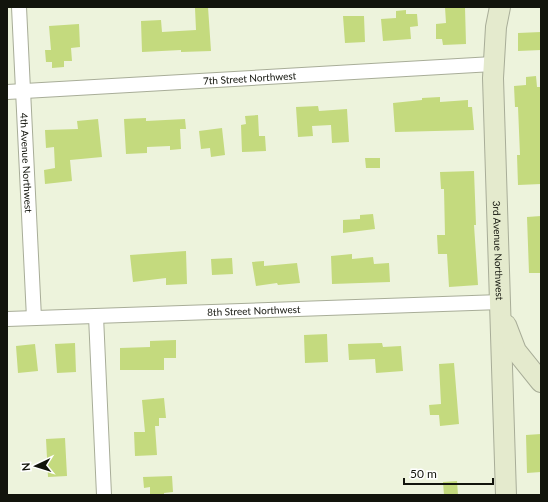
<svg xmlns="http://www.w3.org/2000/svg" width="548" height="502" font-family="Lato,sans-serif">
  <rect width="100%" height="100%" fill="#edf3dc"/>
  <!-- building -->
  <path fill="#c4da7e" d="M208,7L211,51L181,52V50L142,52L141,21L161,20L162,32L196,30L195,8Z
    M445,7H465L466,44L443,45L442,39H436V24L446,23Z
    M406,10V14H417L418,26L410,27L411,39L383,41L381,19L396,18V11Z
    M343,16H364L365,42L345,43Z
    M79,24L80,47L71,48L72,61H64V67L52,68V62H46L45,50H51L49,26Z
    M541,32V50L518,51V33Z
    M536,76L537,87H541V184L518,185L517,155H520L518,107H515L514,86L526,85V77Z
    M440,97V102L468,100V107H472L474,130L395,132L393,103L422,100V98Z
    M318,106L319,111L347,109L349,142L332,143L331,125L312,126L313,136L298,137L296,107Z
    M258,115L259,136H265L266,151L242,152L241,125L246,124L245,116Z
    M146,118V121L185,119L186,129H180L181,149L170,150V146L147,147V153L126,154L124,119Z
    M98,119L102,157L70,160L72,181L45,184L44,170L55,168L54,147L46,148L45,130L78,129L77,121Z
    M222,128L225,155L211,157L210,148L201,149L199,131Z
    M365,158H380V168H366Z
    M474,171L476,225H474L478,285L449,287L447,254H438L437,235H445L444,189H441L440,172Z
    M373,214L375,229L343,233V220L360,219V215Z
    M541,216V273H529L527,217Z
    M186,251L187,284L166,285V278L133,282L130,255Z
    M352,254V259L373,257L374,264L389,263L390,282L332,284L331,256Z
    M232,258L233,274L212,275L211,259Z
    M264,261V266L297,263L300,283L278,285L277,283L256,286L252,262Z
    M327,334L328,362L305,363L304,335Z
    M176,340V358H164V370H120V348L150,347V341Z
    M75,343L76,372L57,373L55,344Z
    M382,343L383,347L401,346L403,371L376,373L375,359L349,360L348,344Z
    M35,344L38,371L18,373L16,346Z
    M454,363L459,424L440,426L439,415H430L429,405L441,404L439,364Z
    M164,398L166,418H159V426H155L157,455L135,456L134,432H145L142,400Z
    M541,434V472L527,473L526,435Z
    M65,438L67,476L48,477L46,439Z
    M172,476L173,492L164,493V495H150V487L144,488L143,477Z
    M457,481L458,495H444L443,482Z"/>
  <g fill="none" stroke-linecap="round" stroke-linejoin="round">
    <defs>
      <g id="minor">
        <path id="s1" d="M19,7L34,318"/>
        <path id="s2" d="M7,92L493,64"/>
        <path d="M96,316L104,495"/>
        <path id="s3" d="M7,319L501,302"/>
      </g>
      <g id="secondary">
        <path id="s4" d="M500,7L496,27L493,78L506,495"/>
        <path d="M506,325L516,351L541,382"/>
      </g>
    </defs>
    <!-- minor casing -->
    <use href="#minor" stroke="#a8ad98" stroke-width="16"/>
    <!-- secondary casing -->
    <use href="#secondary" stroke="#a8ad98" stroke-width="22"/>
    <!-- minor -->
    <use href="#minor" stroke="#fff" stroke-width="14"/>
    <!-- secondary -->
    <use href="#secondary" stroke="#e4eacd" stroke-width="20"/>
  </g>
  <g text-anchor="middle" stroke-width="4" stroke-linejoin="round" paint-order="stroke">
    <!-- street labels -->
    <g font-size="10" fill="#12140c" stroke="#fff">
      <text dy="4" stroke="none"><textPath href="#s2" startOffset="243">7th Street Northwest</textPath></text>
      <text dy="4" stroke="none"><textPath href="#s1" startOffset="156">4th Avenue Northwest</textPath></text>
      <text dy="4" stroke="none"><textPath href="#s4" startOffset="244">3rd Avenue Northwest</textPath></text>
      <text dy="4" stroke="none"><textPath href="#s3" startOffset="247">8th Street Northwest</textPath></text>
    </g>
  </g>
  <!-- border -->
  <rect width="548" height="502" fill="none" stroke="#12140c" stroke-width="16"/>
  <!-- north arrow -->
  <g transform="translate(36 466) rotate(266)" stroke="#ffffff" stroke-width="3" paint-order="stroke">
  <path d="M0-3L7 15L0 10L-7 15Z" fill="#12140c"/>
  <text y="-6" font-size="11" font-weight="bold" text-anchor="middle" fill="#12140c">N</text>
  </g>
  <!-- scale -->
  <path d="M404 478v6h89v-6" fill="none" stroke="#12140c" stroke-width="2"/>
  <text x="410" y="478" font-size="12" fill="#12140c" stroke="#ffffff" stroke-width="3" paint-order="stroke">50 m</text>
</svg>
